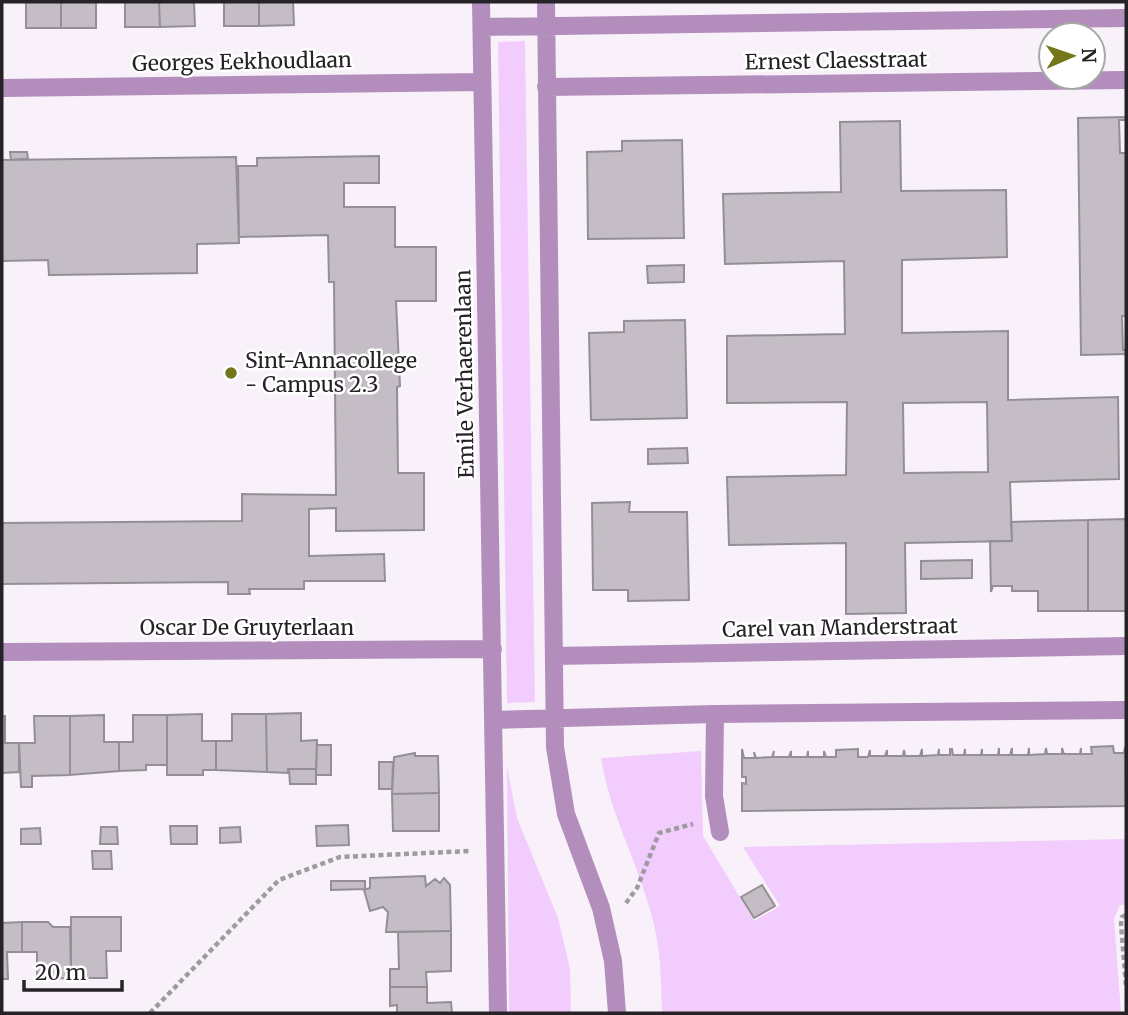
<svg xmlns="http://www.w3.org/2000/svg" width="1128" height="1015" font-family="Merriweather,serif">
  <rect width="100%" height="100%" fill="#f8f1fa"/>
  <!-- green -->
  <path fill="#f2ccfc" d="M525,41L535,702L507,703L498,42Z
    M701,751L703,836L754,921L780,906L743,847L1126,839V905H1120L1114,919L1121,1013H662C661,980 661,949 652,917C638,862 610,815 601,758Z
    M507,766L517,818L558,918L570,969L571,1013H509Z"/>
  <!-- building -->
  <path fill="#c4bdc5" stroke="#958e97" stroke-width="2" fill-rule="evenodd" d="M26,2H61V28H26Z
    M61,2H96V28H61Z
    M125,2H159L160,27H125Z
    M159,2H194L195,26L160,27Z
    M224,2H259V26H224Z
    M259,2H293L294,25L259,26Z
    M1126,117V120H1119L1120,153H1126V316H1122L1123,350H1126V354L1081,355L1078,118Z
    M900,121L901,191L1006,190L1007,257L902,260V333L1008,331V400L1118,397L1119,479L1010,482L1012,541L905,543L906,613L846,614V543L729,545L727,477L846,475L847,402L727,403V336L845,334L844,261L725,264L723,194L841,192L840,122ZM987,402L988,472L904,473L903,403Z
    M682,140L684,238L588,239L587,152L622,151V141Z
    M10,152H27L28,159L11,160Z
    M379,156V183H344V207H395V247H436V301H396L400,386L397,387L398,473H424V530L336,531V508L309,509V556L384,554L385,581H304V589H249L250,594H228V582L2,584V523L242,521V494L336,495L334,282H329L328,235L239,237L238,166H257V158Z
    M236,157L239,243L197,244V273L49,275L48,260L2,261V160Z
    M684,265V282L648,283L647,266Z
    M685,320L687,418L591,420L589,333L624,332V321Z
    M687,448L688,463L648,464V449Z
    M630,502L629,512H687L689,600L628,601V590H593L592,503Z
    M1126,519V611H1088V520Z
    M1088,520V611H1038V591H1012V586H993L991,592L990,541H1012L1011,522Z
    M972,560V578L921,579V561Z
    M301,713V741L317,740L316,769H288V773L267,772L266,714Z
    M202,714V741H216V770H203V775H167V715Z
    M232,714H266L267,772L216,770V741H232Z
    M104,715V742H119V771L70,775V716Z
    M133,715H167V765H146V770L119,771V742H133Z
    M2,716H5V743H19V772L2,773Z
    M34,716H70V775L32,776V787H21L19,743H35Z
    M317,745H331V775H316Z
    M1113,746L1114,753H1124L1125,747L1126,806L742,811V783L746,784V777H742V749L744,758H755L754,752L756,758L772,757L774,751L773,757H789L791,751V757H807L808,751V757H824V751L826,757H836V750L858,749V757H868L870,750V756H885L887,750V756H903L904,750L905,756H920L922,749V756L938,755L939,749V755H950V749H952L953,755H964L965,749V755H981L982,749V755H998L999,748V755H1010L1012,748V755H1028L1029,748V755L1045,754L1046,748L1047,754H1062V748L1064,754H1080L1081,748V754H1092L1091,747Z
    M415,753V756H438L439,793L392,794L394,757Z
    M379,762H393L392,789H379Z
    M289,769H316V784H290Z
    M439,793V831H393L392,794Z
    M348,825L349,845L317,846L316,826Z
    M170,826H197V844H171Z
    M101,827H117L118,844H100Z
    M240,827L241,842L220,843V828Z
    M40,828L41,844H21V829Z
    M92,851H111L112,869H93Z
    M425,876L426,886L435,879L440,883L444,878L450,885L451,931L386,932L388,912L383,907L370,911L364,890L370,888V878Z
    M331,881H365V889L331,890Z
    M762,885L775,906L754,918L741,897Z
    M71,917H121V951H106L107,978H71Z
    M22,922H48L53,927H70L71,978L37,979V952H22Z
    M22,922V952H7L8,979H2V923Z
    M451,931V971L426,972L427,987H390V969H399L398,932Z
    M390,987H427V1003L451,1002L452,1013H397V1005L390,1006Z"/>
  <g fill="none" stroke-linecap="round" stroke-linejoin="round">
    <!-- path -->
    <path stroke="#9f9aa0" stroke-width="4.5" stroke-dasharray="5 3.5" stroke-linecap="butt" d="M626,903L637,888L659,833L693,824
      M1126,915L1122,917L1121,924L1126,985
      M150,1013L279,880L340,857L470,851"/>
    <!-- street -->
    <path stroke="#b38ebc" stroke-width="18" d="M481,2L498,1013
      M546,2L555,747L566,814L601,908L613,961L617,1013
      M482,27L1126,18
      M546,87L1126,80
      M2,88L482,82
      M2,652L493,649
      M554,656L1126,646
      M715,714L714,796L720,832
      M494,720L715,714L1126,710"/>
  </g>
  <!-- markers -->
  <circle fill="#75751a" stroke="#fff" stroke-width="2.5" cx="231" cy="373" r="7"/>
  <g text-anchor="middle" stroke-width="5" stroke-linejoin="round" paint-order="stroke">
    <!-- street labels -->
    <g font-size="21" fill="#262326" stroke="#fff">
      <text transform="translate(836 61) rotate(-1)" y="7">Ernest Claesstraat</text>
      <text transform="translate(242 62) rotate(-1)" y="7">Georges Eekhoudlaan</text>
      <text transform="translate(465 374) rotate(-91)" y="7">Emile Verhaerenlaan</text>
      <text x="247" y="635">Oscar De Gruyterlaan</text>
      <text transform="translate(840 628) rotate(-1)" y="7">Carel van Manderstraat</text>
    </g>
    <!-- poi labels -->
    <g font-size="21" fill="#262326" stroke="#fff" text-anchor="start">
      <text x="245" y="368">Sint-Annacollege<tspan x="245" dy="24">- Campus 2.3</tspan></text>
    </g>
  </g>
  <!-- border -->
  <rect width="1128" height="1015" fill="none" stroke="#262326" stroke-width="7"/>
  <!-- north arrow -->
  <g transform="translate(1072 56) rotate(88)"><circle r="33" fill="#ffffff" stroke="#a8a7a8" stroke-width="2"/>
  <path d="M0-5L12 26L0 18L-12 26Z" fill="#75751a"/>
  <text y="-10" font-size="19" font-weight="bold" text-anchor="middle" fill="#262326">N</text>
  </g>
  <!-- scale -->
  <path d="M24 980v10h98v-10" fill="none" stroke="#262326" stroke-width="3.5"/>
  <text x="35" y="980" font-size="21" fill="#262326" stroke="#ffffff" stroke-width="5" paint-order="stroke">20 m</text>
</svg>
